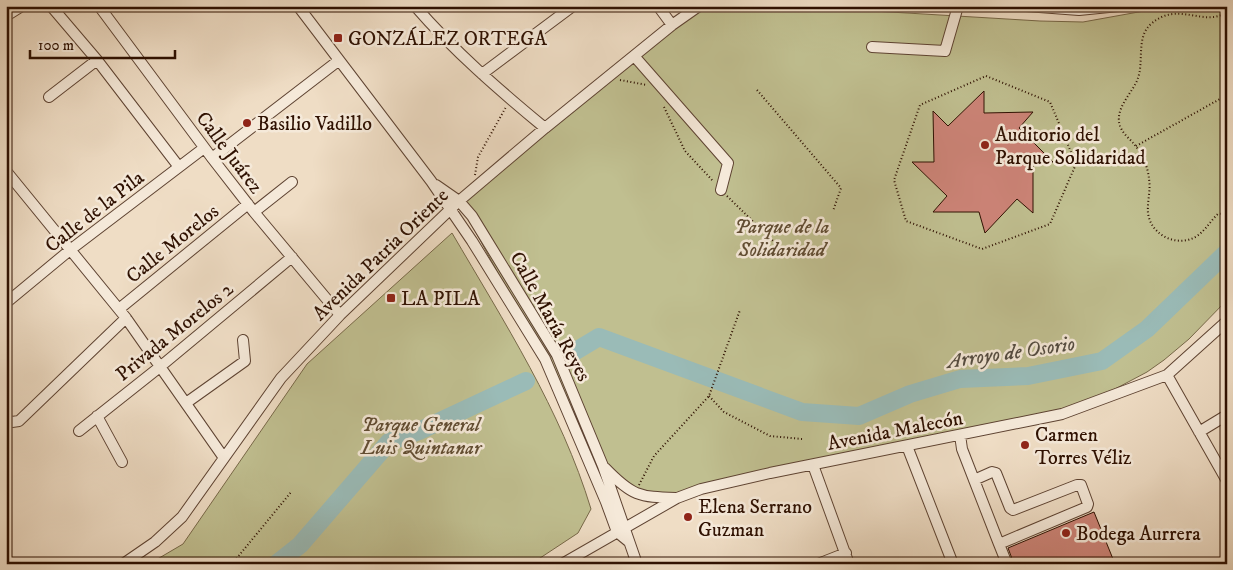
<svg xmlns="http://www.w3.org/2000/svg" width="1233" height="570" font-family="'IM FELL DW Pica',serif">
  <rect width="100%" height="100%" fill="#efddc5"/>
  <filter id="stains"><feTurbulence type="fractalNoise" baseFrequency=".004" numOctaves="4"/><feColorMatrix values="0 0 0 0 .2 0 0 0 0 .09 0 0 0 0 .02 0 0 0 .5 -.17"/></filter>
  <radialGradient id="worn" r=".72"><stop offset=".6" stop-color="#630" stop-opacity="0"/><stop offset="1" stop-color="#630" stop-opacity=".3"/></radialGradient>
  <!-- green -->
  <path fill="#c0bf90" stroke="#776848" d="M700,6H790L1040,21L1083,22L1144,11L1154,6H1227V300L1189,339L1164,360L1147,372L1081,407L677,498L634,493L606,473L459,201Z
    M452,233C504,322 561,410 591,509L578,533L531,564H149L183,544L307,364Z"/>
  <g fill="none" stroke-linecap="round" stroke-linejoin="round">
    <!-- river -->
    <path stroke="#9abbb7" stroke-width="18" d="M574,352L599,337L802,412L859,416L910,394L960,379L1028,376L1102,361L1147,329L1227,252
      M276,564L300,545L389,442L419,431L526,381"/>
  </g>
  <!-- building -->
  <path fill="#cd8478" stroke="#2e1001" d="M984,91V113L1033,112L1019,128L1053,162L1033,163V213L1017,199L985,233L979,212H933L947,196L912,162H934L933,111L948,126Z
    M1094,512L1115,564H1014L1008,548Z"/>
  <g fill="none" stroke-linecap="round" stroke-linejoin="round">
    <defs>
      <path id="minor" d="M51,6L97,60L179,167
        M99,6L212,158L254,212L340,315
        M298,6L431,181L472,241L545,359L606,502L617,532L628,541
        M415,6C454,51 499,90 545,128
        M658,6L672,25
        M1026,6L1079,10L1119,6
        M6,16L22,6
        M872,47L945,51L958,6
        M635,57L728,163L721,190
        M482,74L573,6
        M49,97L97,60
        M212,158L338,61
        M6,171L126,318L224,458
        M436,185L459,201L472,216L557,355L603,466L637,564
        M254,212L292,182
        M6,303L70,250L204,148
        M119,309L248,204
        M1167,375L1227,481
        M186,403L245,361L243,340
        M97,416L122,462
        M6,420L12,422L19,421L126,318
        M79,431L161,366L292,257
        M1199,432L1227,415
        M960,435L962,449L999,544L1087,507L1088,504L1081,485H1077L1013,510L1010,508L996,473L992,472L974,480
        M907,446L953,564
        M813,465L849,564
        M605,468C632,496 639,497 676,498
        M999,544L1007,564
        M123,564L155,542L182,517L281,378L340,315L459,201L545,128L672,25L699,6
        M562,564L677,498L701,489L770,473L1062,414L1167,375L1227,321
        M818,564L846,553"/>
    </defs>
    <!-- minor casing -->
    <use href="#minor" stroke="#5e4332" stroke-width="12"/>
    <!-- path -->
    <path stroke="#2e1001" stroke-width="2" stroke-dasharray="1 2.5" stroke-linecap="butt" d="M1227,12C1204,28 1178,0 1151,24C1136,37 1144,61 1138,78C1133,93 1114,108 1120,126C1123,134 1130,139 1134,144C1142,153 1148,167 1149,179C1151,190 1147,202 1148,213C1151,236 1178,248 1197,236C1206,230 1211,220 1218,214L1227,213
      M986,76L1050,102L1076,164L1050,224L982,249L906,221L894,180L920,105Z
      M620,80L647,85
      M757,90L841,188L833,211
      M664,107L685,151L713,181
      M1136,146L1227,95
      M475,175L478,157L506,107
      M727,196L774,242
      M709,396L724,412L770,436L802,439
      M639,485L654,456L709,396L740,310
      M232,564L292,491
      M544,564L553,559"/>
    <!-- minor -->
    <use href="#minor" stroke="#f5e9d9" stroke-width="10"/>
  </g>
  <!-- markers -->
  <g fill="#8f2418" stroke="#f5e9d9" stroke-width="2">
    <rect x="333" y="33" width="10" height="10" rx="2.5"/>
    <circle cx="247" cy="123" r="5"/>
    <circle cx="985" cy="145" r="5"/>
    <rect x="386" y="293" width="10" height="10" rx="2.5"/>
    <circle cx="1025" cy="445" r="5"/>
    <circle cx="688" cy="517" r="5"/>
    <circle cx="1066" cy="533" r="5"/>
  </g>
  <g text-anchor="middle" stroke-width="5" stroke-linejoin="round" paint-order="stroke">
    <!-- poi labels -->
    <g font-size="20" fill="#2e1001" stroke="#f5e9d9" text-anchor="start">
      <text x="348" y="45">GONZÁLEZ ORTEGA</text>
      <text x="257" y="130">Basilio Vadillo</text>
      <text x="995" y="141">Auditorio del<tspan x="995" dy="23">Parque Solidaridad</tspan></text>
      <text x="401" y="305">LA PILA</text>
      <text x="1035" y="441">Carmen<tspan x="1035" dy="23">Torres Véliz</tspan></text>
      <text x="698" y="513">Elena Serrano<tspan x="698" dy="23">Guzman</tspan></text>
      <text x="1076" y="540">Bodega Aurrera</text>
    </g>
    <!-- street labels -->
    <g font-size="20" fill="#2e1001" stroke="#f5e9d9">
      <text transform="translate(230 152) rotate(53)" y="7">Calle Juárez</text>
      <text transform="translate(94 211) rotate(-38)" y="7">Calle de la Pila</text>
      <text transform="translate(172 243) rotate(-39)" y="7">Calle Morelos</text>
      <text transform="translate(380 254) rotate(-44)" y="7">Avenida Patria Oriente</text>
      <text transform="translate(551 316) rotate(61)" y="7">Calle María Reyes</text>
      <text transform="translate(174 331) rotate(-39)" y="7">Privada Morelos 2</text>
      <text transform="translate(895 430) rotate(-11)" y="7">Avenida Malecón</text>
    </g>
    <!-- park labels -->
    <g font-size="20" font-style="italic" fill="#614d33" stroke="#f5e9d9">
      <text x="782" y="233">Parque de la<tspan x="782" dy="23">Solidaridad</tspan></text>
      <text x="421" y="431">Parque General<tspan x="421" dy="23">Luis Quintanar</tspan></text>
    </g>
    <!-- water labels -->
    <g font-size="21" font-style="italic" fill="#544c41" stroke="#f5e9d9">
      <text transform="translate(1011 352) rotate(-8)" y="7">Arroyo de Osorio</text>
    </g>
  </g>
  <!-- margin -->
  <rect width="1233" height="570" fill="none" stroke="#efddc5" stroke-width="25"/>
  <rect x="8" y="8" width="1218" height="555" fill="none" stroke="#2e1001" stroke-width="2.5"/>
  <rect x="12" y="12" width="1208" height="545" fill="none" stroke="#2e1001"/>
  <!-- scale -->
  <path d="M30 50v8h145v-8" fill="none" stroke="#2e1001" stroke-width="2.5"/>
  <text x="38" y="50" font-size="15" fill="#2e1001" stroke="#f5e9d9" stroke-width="4" paint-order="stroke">100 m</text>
  <rect width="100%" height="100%" filter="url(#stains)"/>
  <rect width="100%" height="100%" fill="url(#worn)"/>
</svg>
